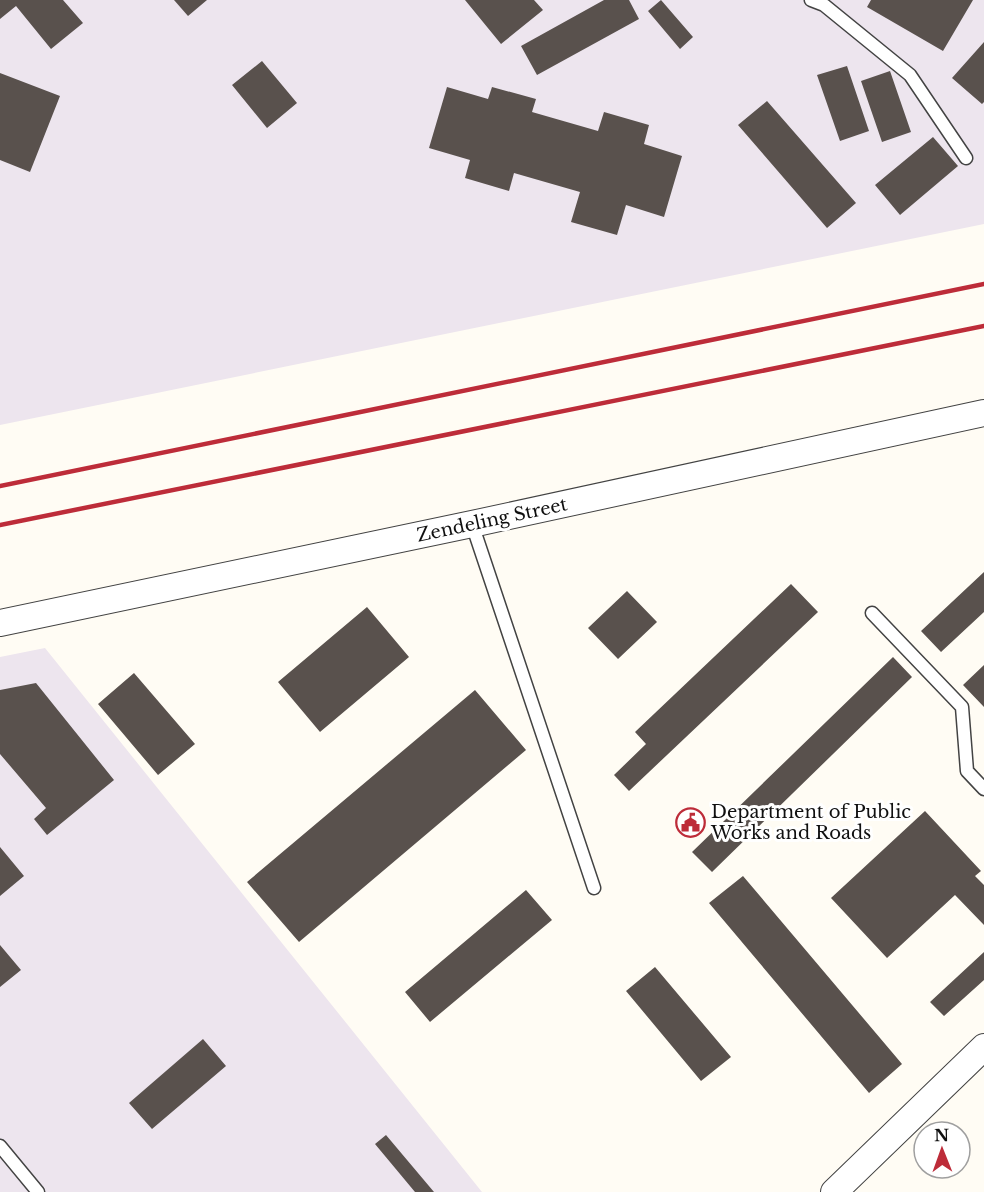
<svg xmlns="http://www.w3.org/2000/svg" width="984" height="1192" font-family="'Libre Baskerville',serif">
  <rect width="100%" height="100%" fill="#fffcf4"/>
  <!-- industrial -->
  <path fill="#ede5ee" d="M0,0H984V224L0,425Z
    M45,648L482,1192H0V657Z"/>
  <!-- building -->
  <path fill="#59514d" d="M0,0H63L83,23L51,49L16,6L0,19Z
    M174,0H207L188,16Z
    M465,0H534L543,10L501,44Z
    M604,0H629L639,19L537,75L521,46Z
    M661,0L693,37L680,49L648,11Z
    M871,0H973L943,51L867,7Z
    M984,42V102L982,104L952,78Z
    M262,61L297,103L267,128L232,85Z
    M847,66L869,131L840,141L817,75Z
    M890,71L911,132L882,142L861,81Z
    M0,73L60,96L30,172L0,160Z
    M447,87L488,99L492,87L536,99L532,112L598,131L604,112L649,125L644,144L682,156L664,217L626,205L617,235L571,222L580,192L514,173L509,191L465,178L470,160L429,148Z
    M767,101L856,203L827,228L738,125Z
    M933,137L958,166L900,215L875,185Z
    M984,572V612L941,652L921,631Z
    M791,584L818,612L629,791L614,775L646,744L635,732Z
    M627,591L657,622L618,659L588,628Z
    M367,607L409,657L320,732L278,682Z
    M893,657L912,677L712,872L692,852Z
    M984,665V707L963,685Z
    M134,673L195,744L158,775L98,704Z
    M36,683L114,780L47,835L34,819L46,808L0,754V690Z
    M475,690L526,750L299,942L247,882Z
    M925,811L981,871L975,876L984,885V925L955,895L887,958L831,898Z
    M0,847L24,876L0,896Z
    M743,876L902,1064L869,1093L709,903Z
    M526,890L552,920L430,1022L405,992Z
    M0,945L21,970L0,987Z
    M984,952V980L944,1016L930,1002Z
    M655,967L731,1057L701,1081L626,991Z
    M203,1039L226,1066L152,1129L129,1103Z
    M386,1135L434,1192H415L375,1144Z"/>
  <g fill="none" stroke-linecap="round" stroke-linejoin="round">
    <defs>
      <path id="lane" d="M811,0L824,5L910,75L966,158
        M472,524L594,888
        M872,613L962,707L967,771L984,789
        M0,1146L38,1192"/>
      <path id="street" d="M0,623L472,524L984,413
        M834,1192L984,1047"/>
    </defs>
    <!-- lane casing -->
    <use href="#lane" stroke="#434343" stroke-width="15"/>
    <!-- street casing -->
    <use href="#street" stroke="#434343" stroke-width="28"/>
    <!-- lane -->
    <use href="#lane" stroke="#fff" stroke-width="12"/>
    <!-- street -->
    <use href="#street" stroke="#fff" stroke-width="26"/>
    <!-- rail -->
    <path stroke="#bd2c39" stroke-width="4.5" d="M0,486L984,284
      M0,525L984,326"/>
  </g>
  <!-- icons -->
  <defs>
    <symbol id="civic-ring" viewBox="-11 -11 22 22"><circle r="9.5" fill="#fff" stroke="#bd2c39" stroke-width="1.5"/><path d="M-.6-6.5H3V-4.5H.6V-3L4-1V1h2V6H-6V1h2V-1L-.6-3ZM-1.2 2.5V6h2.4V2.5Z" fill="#bd2c39"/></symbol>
  </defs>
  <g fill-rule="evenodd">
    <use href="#civic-ring" x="674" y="806" width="33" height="33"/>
  </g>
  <g text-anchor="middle" stroke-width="6" stroke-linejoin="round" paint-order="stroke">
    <!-- street labels -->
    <g font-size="18" fill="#101010" stroke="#fff">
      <text transform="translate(492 520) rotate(-12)" y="6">Zendeling Street</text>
    </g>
    <!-- poi labels -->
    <g font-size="18" fill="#101010" stroke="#fff" text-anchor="start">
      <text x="711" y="818">Department of Public<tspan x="711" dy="21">Works and Roads</tspan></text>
    </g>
  </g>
  <!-- north arrow -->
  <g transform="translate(942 1150) rotate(359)"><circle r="28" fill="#ffffff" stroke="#9f9f9f" stroke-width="1.5"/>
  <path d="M0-4.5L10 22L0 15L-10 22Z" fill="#bd2c39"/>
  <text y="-9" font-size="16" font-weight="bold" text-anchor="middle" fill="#101010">N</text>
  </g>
</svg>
